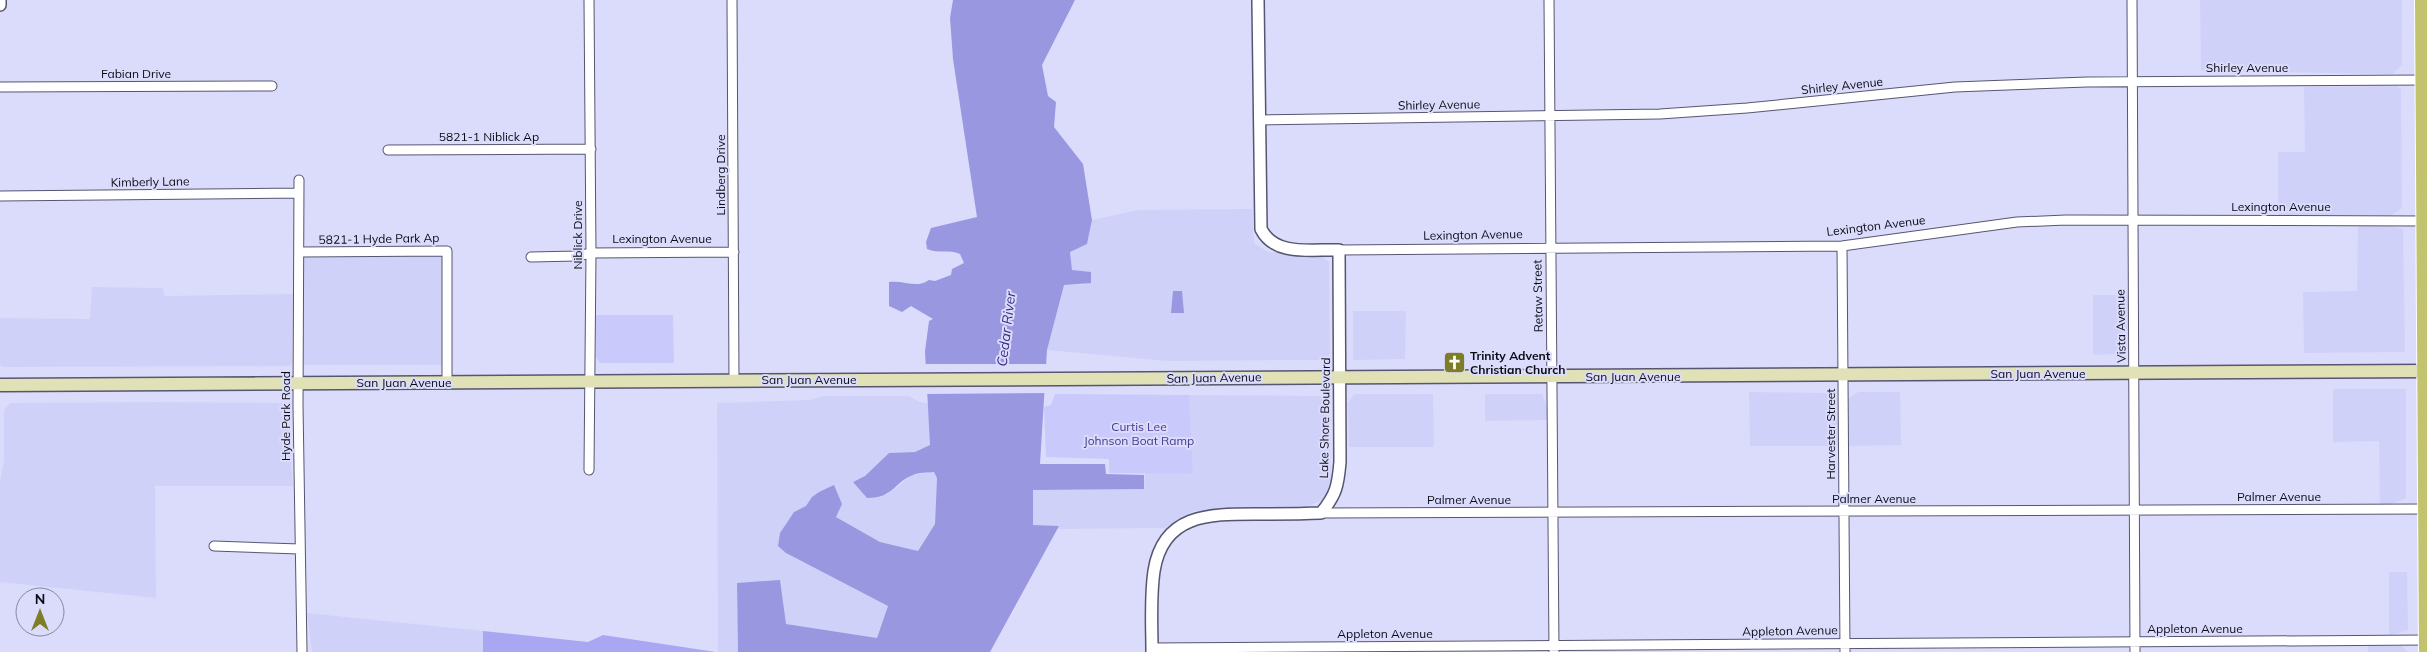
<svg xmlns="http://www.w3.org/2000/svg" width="2427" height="652" font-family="Mulish,sans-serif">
  <rect width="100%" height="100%" fill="#dbdcfc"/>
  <!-- built -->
  <path fill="#d0d1f8" d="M2200,0H2402V65L2393,74L2201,71Z
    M2396,86L2401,89L2402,208L2392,215H2278V152H2305L2304,87Z
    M1252,209L1254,243L1268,252L1320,255L1329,262L1330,354L1327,360L1167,361L1047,350L1064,284L1084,285L1072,270L1070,252L1087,244L1092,220L1138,210Z
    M2358,226H2391L2403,229L2405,352L2304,353L2303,292L2357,291Z
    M443,255V365H304V256Z
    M92,287L163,288L164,296L293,294L292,362L290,366L2,367L0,365V318L90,319Z
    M2093,295H2130L2128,346L2118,354L2093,355Z
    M1353,311H1406L1405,359L1353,360Z
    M2333,389H2406V498L2392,504L2380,505L2379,441L2333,442Z
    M1749,392L1829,393L1837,399L1839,446H1750Z
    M1858,392H1900L1901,445L1848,446V399Z
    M1354,394H1433L1434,447H1349L1348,403Z
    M1485,394H1542L1548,409V420L1485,421Z
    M1189,395L1329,396L1331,487L1323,500L1306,507H1238L1193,511L1165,528L1057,529L1059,526H1033L1032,490L1144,489L1145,473L1193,474Z
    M823,396H909L920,402L927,403L929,406L930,445L915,452L889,453L865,476L887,495L912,475L934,472L937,478L935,524L918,551L880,542L835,516L825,491L819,492L812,497L806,507L794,512L786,553L888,606L877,638L786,624L737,583L738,652H718L717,403L810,400Z
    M155,402L286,403L293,486H155L156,598L0,582V482L4,460V410L10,403Z
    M2389,572H2407L2408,630L2389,636Z
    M307,613L483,631V652H312Z
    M2368,646H2402L2407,652H2368Z"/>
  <!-- green -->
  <path fill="#c9c9fb" d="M596,315H673L674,363H600L596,357Z
    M1055,394L1189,395L1193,474L1109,473V459L1046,457L1044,407L1051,405Z"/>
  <!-- forest -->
  <path fill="#a9a7f2" d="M483,631L588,642L603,635L716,652H483Z"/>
  <!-- water -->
  <path fill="#9997e0" d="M953,0H1075L1042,65L1048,96L1056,102L1054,127L1083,164L1092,220L1087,244L1070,252L1072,270L1091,272V283L1064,285L1047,350L1040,464H1105L1106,474L1144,475V489L1033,490V525L1059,526L990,652H738L737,583L780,580L786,624L877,638L888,606L786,553L778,546L780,533L794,512L806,506L812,497L819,492L834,485L842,504L836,517L880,542L918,551L935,524L937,478L934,472C927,473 919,472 913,475C894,482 894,498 867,498L853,482L865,476L889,453L915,452L930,445L925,351L929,321L933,319L911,306L902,312L889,306V282C905,280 916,289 929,280L935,281L951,275L952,269L964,263L960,254C949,249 939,254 927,249L926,242L931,228L977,217L953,59L950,18Z
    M1173,291H1182L1184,313H1171Z"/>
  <!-- pier -->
  <path fill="#dbdcfc" d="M923,364H1049L1047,393L924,394Z"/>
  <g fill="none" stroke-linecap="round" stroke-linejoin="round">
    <defs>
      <path id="minor" d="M732,0L734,381
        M1549,0L1554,652
        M2132,0L2135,652
        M0,87L272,86
        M1259,120L1660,114L1747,108L1955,87L2087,82L2427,80
        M388,150L591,149
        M299,180L298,405L302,652
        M0,196L299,193
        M1842,246L1845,652
        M1339,250L1842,246L2017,222L2066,220L2427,221
        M299,252L447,251V382
        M531,257L577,256L591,253L734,252
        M589,470L591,253L589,0
        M1321,513L2427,509
        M214,546L300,549
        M1152,648L2427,640"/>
      <path id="tertiary" d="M0,5V0
        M1152,652C1152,625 1150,598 1154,571C1163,514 1209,514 1255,514C1277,514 1299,514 1321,513C1336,495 1338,486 1340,462L1339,250C1312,249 1275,257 1261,229L1258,0"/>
      <path id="secondary" d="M0,385L2427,371"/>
      <path id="primary" d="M2422,0L2426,652"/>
    </defs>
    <!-- minor casing -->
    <use href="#minor" stroke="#565671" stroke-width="11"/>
    <!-- tertiary casing -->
    <use href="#tertiary" stroke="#565671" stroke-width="14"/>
    <!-- secondary casing -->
    <use href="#secondary" stroke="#565671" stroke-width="15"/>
    <!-- primary casing -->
    <use href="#primary" stroke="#fff" stroke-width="16"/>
    <!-- minor -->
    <use href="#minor" stroke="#fff" stroke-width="9"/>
    <!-- tertiary -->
    <use href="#tertiary" stroke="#fff" stroke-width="11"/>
    <!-- secondary -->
    <use href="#secondary" stroke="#e1e1b7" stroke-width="12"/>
    <!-- primary -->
    <use href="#primary" stroke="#c2c36f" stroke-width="14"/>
  </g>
  <!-- icons -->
  <defs>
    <symbol id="church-square" viewBox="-11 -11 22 22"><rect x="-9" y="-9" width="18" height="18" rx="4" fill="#7c7d26" stroke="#dbdcfc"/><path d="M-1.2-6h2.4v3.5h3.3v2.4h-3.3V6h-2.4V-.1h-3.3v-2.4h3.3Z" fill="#fff"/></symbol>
  </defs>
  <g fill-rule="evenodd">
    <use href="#church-square" x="1442" y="350" width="25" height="25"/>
  </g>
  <g text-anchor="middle" stroke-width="4" stroke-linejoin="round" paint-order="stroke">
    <!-- street labels -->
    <g font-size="12" fill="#0a0a14" stroke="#dbdcfc">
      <text x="2247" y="72">Shirley Avenue</text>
      <text x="136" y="78">Fabian Drive</text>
      <text transform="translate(1842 86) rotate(-6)" y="4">Shirley Avenue</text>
      <text transform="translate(1439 105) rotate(-1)" y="4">Shirley Avenue</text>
      <text x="489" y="141">5821-1 Niblick Ap</text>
      <text transform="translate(721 175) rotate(-90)" y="4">Lindberg Drive</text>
      <text transform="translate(150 182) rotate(-1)" y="4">Kimberly Lane</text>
      <text x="2281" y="211">Lexington Avenue</text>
      <text transform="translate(1876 226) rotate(-7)" y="4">Lexington Avenue</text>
      <text transform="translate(578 235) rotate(-90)" y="4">Niblick Drive</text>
      <text transform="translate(1473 235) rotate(-1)" y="4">Lexington Avenue</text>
      <text transform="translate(379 239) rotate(-1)" y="4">5821-1 Hyde Park Ap</text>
      <text x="662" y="243">Lexington Avenue</text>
      <text transform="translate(1538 296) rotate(-91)" y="4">Retaw Street</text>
      <text transform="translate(2121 326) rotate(-91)" y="4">Vista Avenue</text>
      <text x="2038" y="378">San Juan Avenue</text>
      <text x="1633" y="381">San Juan Avenue</text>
      <text transform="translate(1214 378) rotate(-1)" y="4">San Juan Avenue</text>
      <text x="809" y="384">San Juan Avenue</text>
      <text x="404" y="387">San Juan Avenue</text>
      <text transform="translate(286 416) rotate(-90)" y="4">Hyde Park Road</text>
      <text transform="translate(1325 418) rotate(-89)" y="4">Lake Shore Boulevard</text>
      <text transform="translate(1831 434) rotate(-90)" y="4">Harvester Street</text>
      <text x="2279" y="501">Palmer Avenue</text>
      <text x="1874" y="503">Palmer Avenue</text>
      <text x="1469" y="504">Palmer Avenue</text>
      <text x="2195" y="633">Appleton Avenue</text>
      <text transform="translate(1790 631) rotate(-1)" y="4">Appleton Avenue</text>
      <text x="1385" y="638">Appleton Avenue</text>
    </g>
    <!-- poi labels -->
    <g font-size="12" font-weight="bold" fill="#0a0a14" stroke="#dbdcfc" text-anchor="start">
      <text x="1470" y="360">Trinity Advent<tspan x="1470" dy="14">Christian Church</tspan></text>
    </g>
    <!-- park labels -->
    <g font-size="12" fill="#45398f" stroke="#dbdcfc">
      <text x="1139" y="431">Curtis Lee<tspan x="1139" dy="14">Johnson Boat Ramp</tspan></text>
    </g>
    <!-- water labels -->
    <g font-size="14" font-style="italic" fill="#392b7f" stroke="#dbdcfc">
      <text transform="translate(1006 329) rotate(-83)" y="5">Cedar River</text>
    </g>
  </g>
  <!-- north arrow -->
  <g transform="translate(40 612)"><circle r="24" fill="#dbdcfc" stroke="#87889f"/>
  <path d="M0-4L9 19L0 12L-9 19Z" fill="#7c7d26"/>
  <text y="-8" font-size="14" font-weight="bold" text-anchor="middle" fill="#0a0a14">N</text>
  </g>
</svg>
